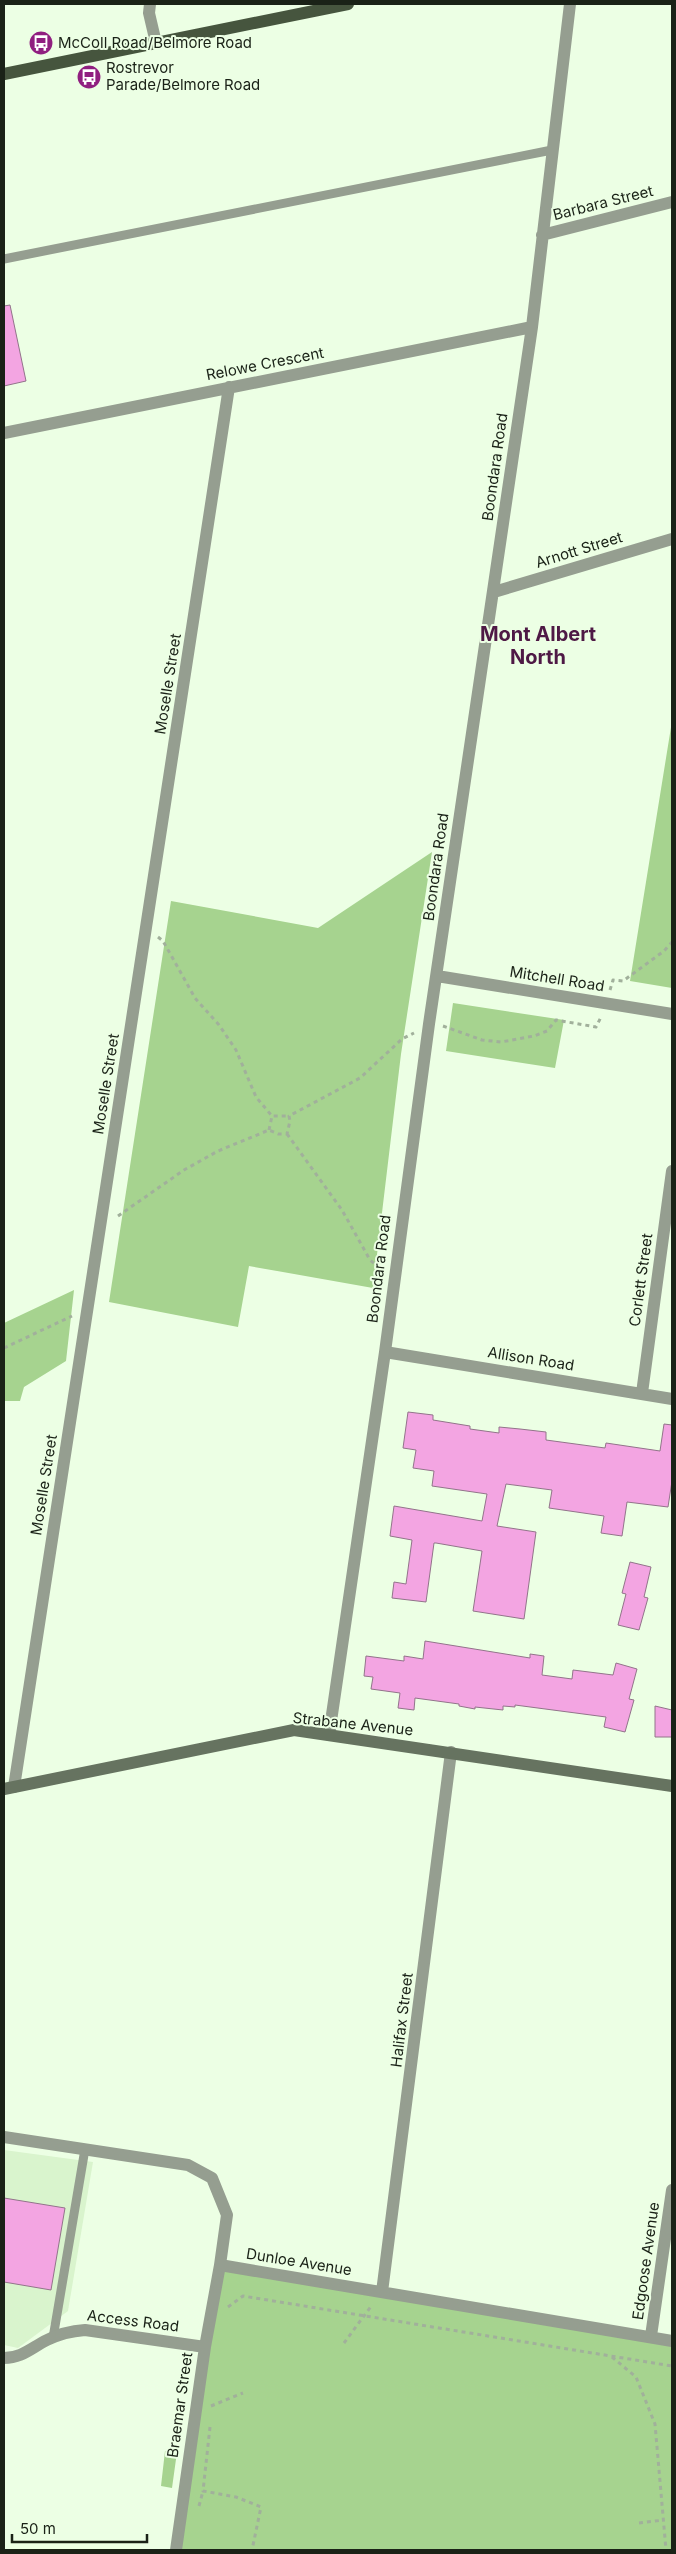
<svg xmlns="http://www.w3.org/2000/svg" width="676" height="2554" font-family="Inter,sans-serif">
  <rect width="100%" height="100%" fill="#ecffe4"/>
  <!-- built -->
  <path fill="#d9f4cd" d="M4,2150L93,2162L68,2311L18,2348L4,2345Z"/>
  <!-- green -->
  <path fill="#a6d38f" d="M672,721V988L630,981Z
    M432,852L401,1054L373,1288L249,1266L238,1327L109,1302L171,901L318,928Z
    M453,1003L564,1020L555,1068L446,1051Z
    M74,1290L66,1361L24,1387L20,1401H4V1323Z
    M220,2265L672,2341V2550H176Z
    M165,2451L177,2452L172,2488L161,2486Z"/>
  <!-- building -->
  <path fill="#f3a5e2" stroke="#92748a" d="M10,305L26,381L4,386V306Z
    M408,1412L433,1415V1420L470,1426V1429L499,1433V1427L520,1429L546,1432V1440L605,1448L606,1443L660,1451L664,1424L672,1425V1481L668,1507L627,1502L622,1536L601,1533L604,1516L549,1508L552,1490L506,1484L497,1526L536,1532L524,1619L473,1611L482,1551L436,1543H434L426,1602L392,1598L394,1582L406,1584L412,1540L390,1536L394,1506L482,1521L487,1494L432,1486L434,1471L413,1468L416,1450L403,1448Z
    M630,1562L651,1567L644,1597L648,1598L639,1630L618,1625L626,1594L622,1593Z
    M425,1641L530,1658V1654L544,1656L542,1675L572,1679L573,1670L613,1675L616,1663L637,1669L629,1699L634,1700L625,1732L604,1727L606,1717L515,1705V1707L503,1706V1710L475,1707V1709L459,1706V1704L415,1698L414,1710L398,1708L400,1693L371,1689L373,1677L364,1676L366,1656L404,1661V1656L423,1659Z
    M655,1706L672,1710V1737H655Z
    M4,2198L65,2208L51,2290L4,2282Z"/>
  <g fill="none" stroke-linecap="round" stroke-linejoin="round">
    <!-- path -->
    <path stroke="#a1b09b" stroke-width="3" stroke-dasharray="4 4" stroke-linecap="butt" d="M158,937L163,941L195,998L219,1025L236,1050L256,1097L272,1116
      M610,990L613,980L623,981L664,951L672,942
      M443,1026L482,1040L501,1042L534,1036L547,1031L556,1020L596,1027L601,1017
      M269,1130L272,1116H289
      M287,1134L342,1210L370,1260L382,1270
      M118,1216L184,1170L218,1151L269,1130L278,1134H287L290,1121L289,1116L360,1078L402,1039L414,1033
      M4,1348L72,1316
      M228,2307L243,2296L672,2366
      M344,2343L372,2305
      M612,2357L636,2377L655,2424L666,2550
      M211,2406L243,2393
      M210,2427L203,2491L236,2497L261,2507L252,2550
      M199,2506L203,2491
      M639,2523L664,2520"/>
    <!-- lane -->
    <path stroke="#959e90" stroke-width="9" d="M4,259L552,150
      M53,2338L85,2149"/>
    <!-- street -->
    <path stroke="#959e90" stroke-width="12" d="M150,4L149,13L156,43
      M542,235L672,202
      M4,433L532,327
      M494,592L672,539
      M437,976L672,1014
      M385,1352L672,1399
      M642,1393L672,1171
      M329,1735L385,1352L429,1024L532,327L570,4
      M14,1787L229,387
      M4,2137L188,2165L212,2178L227,2215L220,2265L672,2341
      M382,2292L451,1752
      M651,2336L672,2190
      M4,2358C22,2358 31,2348 47,2340C59,2334 72,2331 85,2330L205,2347
      M176,2550L205,2347L220,2265"/>
    <!-- secondary -->
    <path stroke="#667360" stroke-width="12" d="M4,1789L294,1730L672,1786"/>
    <!-- primary -->
    <path stroke="#46553e" stroke-width="12" d="M4,74L348,4"/>
  </g>
  <!-- icons -->
  <defs>
    <symbol id="bus-disc" viewBox="-11 -11 22 22"><circle r="9.5" fill="#901f80" stroke="#ecffe4"/><path d="M-5-6H5V4H4V6H2V4H-2V6H-4V4H-5ZM-3.5-4V0h7V-4ZM-3.5 1.2v1.5H-2V1.2ZM2 1.2v1.5H3.5V1.2Z" fill="#fff"/></symbol>
  </defs>
  <g fill-rule="evenodd">
    <use href="#bus-disc" x="27" y="29" width="28" height="28"/>
    <use href="#bus-disc" x="75" y="63" width="28" height="28"/>
  </g>
  <g text-anchor="middle" stroke-width="4" stroke-linejoin="round" paint-order="stroke">
    <!-- poi labels -->
    <g font-size="15" fill="#1a2217" stroke="#ecffe4" text-anchor="start">
      <text x="58" y="48">McColl Road/Belmore Road</text>
      <text x="106" y="73">Rostrevor<tspan x="106" dy="17">Parade/Belmore Road</tspan></text>
    </g>
    <!-- street labels -->
    <g font-size="15" fill="#1a2217" stroke="#ecffe4">
      <text transform="translate(603 203) rotate(-14)" y="5">Barbara Street</text>
      <text transform="translate(265 364) rotate(-11)" y="5">Relowe Crescent</text>
      <text transform="translate(495 467) rotate(-82)" y="5">Boondara Road</text>
      <text transform="translate(579 550) rotate(-17)" y="5">Arnott Street</text>
      <text transform="translate(168 684) rotate(-81)" y="5">Moselle Street</text>
      <text transform="translate(436 867) rotate(-82)" y="5">Boondara Road</text>
      <text transform="translate(557 979) rotate(9)" y="5">Mitchell Road</text>
      <text transform="translate(106 1084) rotate(-81)" y="5">Moselle Street</text>
      <text transform="translate(379 1269) rotate(-83)" y="5">Boondara Road</text>
      <text transform="translate(641 1280) rotate(-82)" y="5">Corlett Street</text>
      <text transform="translate(531 1359) rotate(9)" y="5">Allison Road</text>
      <text transform="translate(44 1485) rotate(-81)" y="5">Moselle Street</text>
      <text transform="translate(353 1724) rotate(6)" y="5">Strabane Avenue</text>
      <text transform="translate(402 2020) rotate(-83)" y="5">Halifax Street</text>
      <text transform="translate(646 2261) rotate(-82)" y="5">Edgoose Avenue</text>
      <text transform="translate(299 2262) rotate(9)" y="5">Dunloe Avenue</text>
      <text transform="translate(133 2321) rotate(7)" y="5">Access Road</text>
      <text transform="translate(180 2405) rotate(-82)" y="5">Braemar Street</text>
    </g>
    <!-- district labels -->
    <g font-size="20" font-weight="bold" fill="#4e1945" stroke="#ecffe4">
      <text x="538" y="641">Mont Albert<tspan x="538" dy="23">North</tspan></text>
    </g>
  </g>
  <!-- border -->
  <rect width="676" height="2554" fill="none" stroke="#1a2217" stroke-width="10"/>
  <!-- scale -->
  <path d="M12 2534v8h135v-8" fill="none" stroke="#1a2217" stroke-width="2.5"/>
  <text x="20" y="2534" font-size="15" fill="#1a2217" stroke="#ecffe4" stroke-width="4" paint-order="stroke">50 m</text>
</svg>
